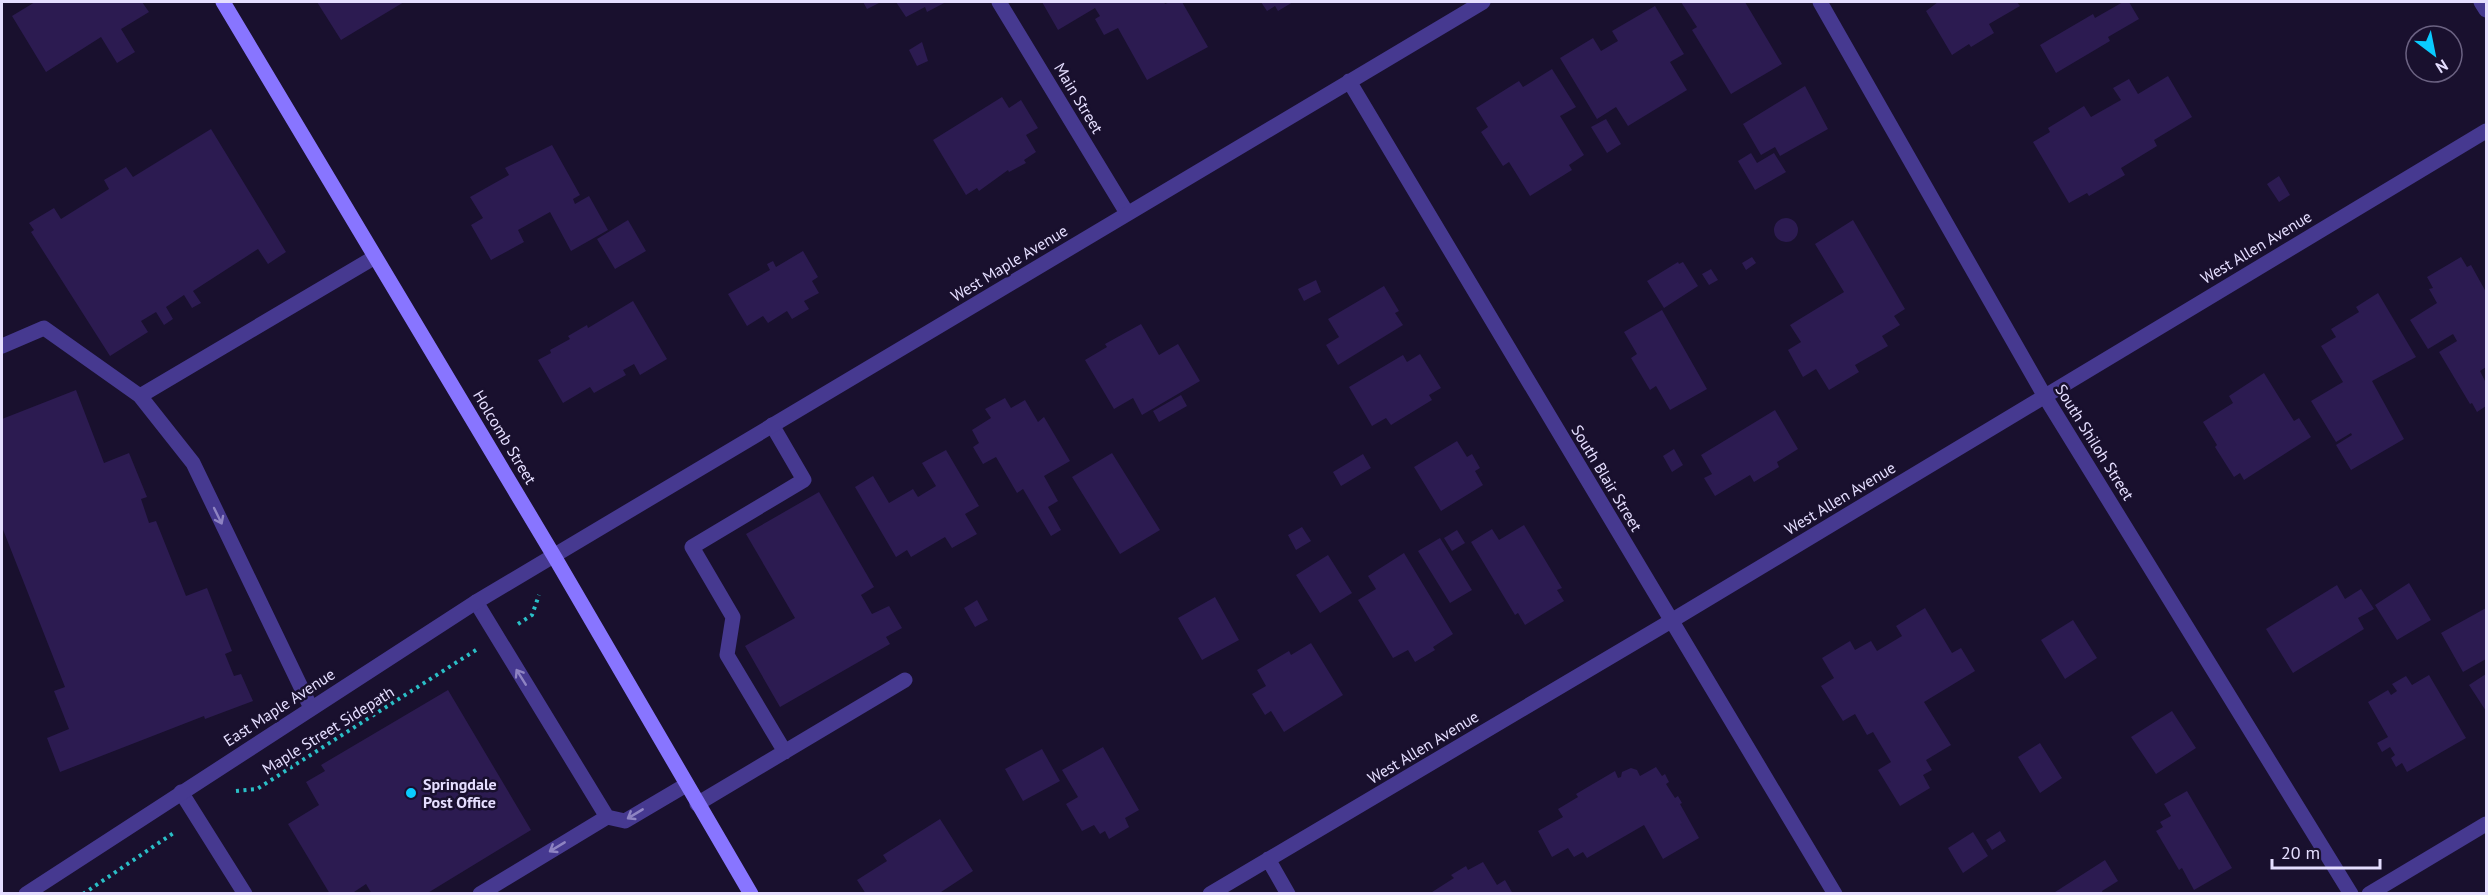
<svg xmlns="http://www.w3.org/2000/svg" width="2488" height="895" font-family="'PT Sans',sans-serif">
  <rect width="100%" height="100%" fill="#19102e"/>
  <!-- building -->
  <path fill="#2c1b51" d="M35,2H142L149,12L121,29L135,52L117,63L101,37L46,72L12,16Z
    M317,2H404L341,40Z
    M863,2H881L867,9Z
    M896,2H946L927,12L925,7L906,17Z
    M1042,2H1164L1165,4L1170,2H1182L1208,47L1147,80L1118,28L1104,35L1095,19L1100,16L1095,8L1058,30Z
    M1261,2H1293L1278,11L1275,6L1267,11Z
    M1681,2H1745L1782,64L1731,94L1692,30L1697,27Z
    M1938,2H2017L2020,6L1989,24L1994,33L1971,47L1969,44L1952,55L1926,11Z
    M2123,2H2129L2139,19L2108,37L2110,41L2056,73L2040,45L2093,14L2095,18Z
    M1655,6L1684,54L1670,62L1687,90L1628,126L1616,107L1597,119L1560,58L1593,38L1601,51L1618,41L1612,31Z
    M922,42L928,61L917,66L909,50Z
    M1552,69L1576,107L1560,116L1584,155L1569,165L1572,170L1530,196L1509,162L1503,166L1481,132L1488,127L1476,108L1519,81L1523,87Z
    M2168,76L2192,117L2154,140L2157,146L2121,168L2125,175L2089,196L2087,193L2069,203L2033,142L2050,132L2048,128L2084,106L2091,117L2121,100L2113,88L2129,79L2138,94Z
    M1805,86L1828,129L1780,156L1775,147L1761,155L1743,124Z
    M1002,97L1009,108L1021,100L1038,128L1026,135L1036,152L1024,160L1026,163L1009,172L1008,170L979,191L977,188L966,195L933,140Z
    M1606,119L1621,144L1607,153L1591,127Z
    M211,129L286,252L268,264L258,249L193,291L201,303L192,308L184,295L166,307L173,319L164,325L156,312L141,321L148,332L110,356L31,232L34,230L29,223L54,208L61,219L109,189L104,180L126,167L133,177Z
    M552,145L580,195L573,199L575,204L589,196L608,230L571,251L550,212L518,230L524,242L491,260L471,225L483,218L470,197L509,175L505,168Z
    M1751,153L1757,163L1774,153L1786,172L1755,190L1738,161Z
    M2279,176L2290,195L2279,202L2267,184Z
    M1774 230a12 12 0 1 1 24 0a12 12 0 1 1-24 0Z
    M628,220L646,251L615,269L597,239Z
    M1853,220L1905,309L1894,316L1900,325L1882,336L1888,346L1855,365L1859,372L1829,390L1816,369L1803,377L1788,350L1801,342L1790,325L1844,292L1815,244Z
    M803,251L818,277L812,281L819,293L804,301L809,309L792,319L787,311L768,323L763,316L747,326L728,294L770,270L767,264L773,261L776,267Z
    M1752,257L1756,263L1746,270L1742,263Z
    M2461,257L2467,267L2471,265L2486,292V367L2480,371L2486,383V406L2477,412L2472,403L2470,404L2439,352L2457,341L2453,334L2428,349L2410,320L2437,303L2429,289L2433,288L2427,277Z
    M1678,262L1679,264L1683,262L1698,286L1664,308L1647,281Z
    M1711,269L1718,280L1709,285L1702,274Z
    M1316,280L1321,292L1304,301L1298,289Z
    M1384,286L1399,311L1395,313L1403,325L1338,365L1326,345L1339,337L1328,319Z
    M2378,293L2416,357L2372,381L2404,439L2351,470L2336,445L2352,435L2351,433L2336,442L2311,401L2343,382L2321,346L2336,337L2331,329L2359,312L2356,307Z
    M633,301L667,359L640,375L634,364L623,370L626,375L594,393L590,387L563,403L538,360L551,353L550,350L570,339L568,336L587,325L588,328Z
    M1662,310L1707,389L1670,410L1656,386L1650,390L1631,358L1637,354L1624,332Z
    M1141,324L1159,355L1178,344L1200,381L1142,415L1133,398L1114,409L1085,360L1107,347L1105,344Z
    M1420,354L1441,388L1429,395L1432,400L1391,425L1386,418L1372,426L1349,387L1403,355L1407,362Z
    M2264,373L2294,421L2299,418L2311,437L2244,480L2240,473L2234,477L2215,447L2217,445L2203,422L2233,403L2229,396Z
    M76,390L104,463L129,453L147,497L141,499L149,523L156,521L186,596L207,588L232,651L225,654L234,676L241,674L253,701L205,719L204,716L60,772L47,738L69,729L54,691L65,687L2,527V419Z
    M1181,395L1187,406L1159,422L1153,411Z
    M1005,398L1011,408L1025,400L1038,422L1044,417L1070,461L1044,476L1058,501L1048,507L1061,530L1051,536L1023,489L1017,493L996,457L983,464L973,447L979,443L972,430L991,418L985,409Z
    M1775,410L1798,449L1777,462L1779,467L1754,482L1750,475L1715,496L1704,478L1712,474L1701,455Z
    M1457,441L1467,457L1472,454L1480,468L1475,471L1483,485L1441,511L1414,467Z
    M1674,449L1683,465L1672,472L1663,456Z
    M946,450L979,506L965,514L977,534L952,548L945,537L911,557L907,550L896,557L855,487L873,476L889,503L913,489L918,497L936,486L922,463Z
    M1112,453L1160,530L1120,554L1072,477Z
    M1363,454L1371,468L1341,486L1333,472Z
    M819,492L874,587L861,595L872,614L889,606L902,628L886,637L890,644L780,707L745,646L795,618L746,534Z
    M1524,525L1562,588L1557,590L1564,601L1525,625L1518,613L1515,615L1471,542L1492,529L1499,540Z
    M1302,527L1311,541L1296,550L1288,535Z
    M1457,530L1465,543L1452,551L1444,538Z
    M1440,538L1472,590L1450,603L1418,551Z
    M1404,553L1453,634L1433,647L1435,650L1415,662L1408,650L1393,658L1358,600L1376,589L1368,576Z
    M1328,555L1352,593L1320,613L1296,575Z
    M2409,583L2431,620L2397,640L2375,605Z
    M2337,585L2345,599L2361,589L2374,609L2358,618L2364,629L2293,673L2266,629Z
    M1215,597L1239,640L1202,660L1178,618Z
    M977,600L988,620L975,627L964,608Z
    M1925,608L1952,653L1961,648L1975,671L1924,702L1951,745L1926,760L1932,770L1923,775L1930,788L1900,806L1878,770L1891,762L1873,732L1867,735L1855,714L1843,721L1821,686L1834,678L1822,658L1850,641L1855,650L1871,641L1877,651L1902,636L1896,626Z
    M2486,608V659L2463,672L2441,633Z
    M2073,620L2097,658L2065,679L2041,640Z
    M1311,643L1343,695L1284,732L1271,711L1265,715L1252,694L1266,686L1257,670L1289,651L1291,655Z
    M2486,674V711L2469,685Z
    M2429,675L2466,738L2407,772L2402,763L2396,767L2391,758L2395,755L2390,747L2382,752L2377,743L2388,737L2368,702L2388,690L2391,695L2397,691L2392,684L2406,676L2412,685Z
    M448,690L531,830L426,894H372L366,884L351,894H330L288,824L319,805L306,782L325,771L321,765Z
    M2172,711L2196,748L2156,774L2131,737Z
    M2040,743L2062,778L2040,793L2018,757Z
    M1103,747L1139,810L1125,818L1129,827L1109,839L1105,831L1100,834L1094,825L1082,831L1066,804L1078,797L1062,770Z
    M1042,749L1060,781L1023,801L1005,769Z
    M1656,767L1662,776L1665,774L1669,782L1666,784L1675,798L1678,796L1682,803L1680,804L1699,838L1663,859L1644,825L1587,858L1583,852L1574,857L1568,848L1552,857L1538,831L1563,817L1558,809L1578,797L1576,794L1615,771L1618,778L1621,777L1622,772L1631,768L1637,770L1640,776Z
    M2187,791L2232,868L2194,890L2182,868L2179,870L2156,831L2163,827L2160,822L2171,816L2164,804Z
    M940,819L973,871L938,894H866L857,880L887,861L883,855Z
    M2000,831L2006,841L1992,850L1986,840Z
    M1973,832L1988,856L1963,873L1948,848Z
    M2105,860L2118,881L2102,891L2103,894H2052Z
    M1483,862L1497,885L1505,880L1513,894H1429L1454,878L1451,875L1466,866L1468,870Z"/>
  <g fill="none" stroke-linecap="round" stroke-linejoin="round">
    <!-- path -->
    <path stroke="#2abfc7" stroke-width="4" stroke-dasharray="3 4.5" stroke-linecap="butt" d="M518,624L532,615L539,595
      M236,791L257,789L476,650
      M83,894L175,832"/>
    <!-- lane -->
    <path stroke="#463990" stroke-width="15" d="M999,2L1127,213
      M2,346L44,328L140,396
      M772,425L804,480L692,547L733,617L727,655L785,752
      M476,602L607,817L625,821L686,785
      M311,708L193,463L140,396L375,257
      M181,792L245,894
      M697,804L905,680
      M480,894L607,817"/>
    <!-- street -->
    <path stroke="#463990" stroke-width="15" d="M1820,2L2044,395L2351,894
      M2481,2L2486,10
      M1349,81L1835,894
      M1268,859L1288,894
      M26,894L476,602L1483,2
      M1210,894L1671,621L2486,131
      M2369,894L2486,824"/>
    <!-- secondary -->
    <path stroke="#8875ff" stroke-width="15" d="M223,2L554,556L751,894"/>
  </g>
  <!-- one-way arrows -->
  <defs><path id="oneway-shaft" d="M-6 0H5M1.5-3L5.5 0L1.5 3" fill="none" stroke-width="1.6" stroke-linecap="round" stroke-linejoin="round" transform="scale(1.5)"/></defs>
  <g stroke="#8e83c2">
    <use href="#oneway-shaft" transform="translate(218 516) rotate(64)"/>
    <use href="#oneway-shaft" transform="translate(521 677) rotate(-122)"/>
    <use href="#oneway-shaft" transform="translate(635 814) rotate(149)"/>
    <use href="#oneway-shaft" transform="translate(557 847) rotate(149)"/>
  </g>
  <!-- markers -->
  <circle fill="#0acbff" stroke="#19102e" stroke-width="2" cx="411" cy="793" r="6"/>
  <g text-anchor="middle" stroke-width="5" stroke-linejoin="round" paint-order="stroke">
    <!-- street labels -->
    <g font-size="16" fill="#e5deff" stroke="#19102e">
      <text transform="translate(1079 98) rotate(59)" y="6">Main Street</text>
      <text transform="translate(2256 247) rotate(-31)" y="6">West Allen Avenue</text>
      <text transform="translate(1009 263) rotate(-31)" y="6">West Maple Avenue</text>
      <text transform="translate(505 437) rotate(59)" y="6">Holcomb Street</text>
      <text transform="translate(2095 442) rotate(58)" y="6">South Shiloh Street</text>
      <text transform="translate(1607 478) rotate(59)" y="6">South Blair Street</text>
      <text transform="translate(1840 498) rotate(-31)" y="6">West Allen Avenue</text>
      <text transform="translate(279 707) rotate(-33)" y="6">East Maple Avenue</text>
      <text transform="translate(328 730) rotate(-32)" y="6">Maple Street Sidepath</text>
      <text transform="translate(1423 747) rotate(-31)" y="6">West Allen Avenue</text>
    </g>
    <!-- poi labels -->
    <g font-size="16" font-weight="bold" fill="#e5deff" stroke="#19102e" text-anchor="start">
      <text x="423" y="790">Springdale<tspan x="423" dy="18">Post Office</tspan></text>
    </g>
  </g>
  <!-- border -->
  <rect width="2488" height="895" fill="none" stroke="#e5deff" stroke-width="6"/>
  <!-- north arrow -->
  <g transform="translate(2434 54) rotate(148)"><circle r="28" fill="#19102e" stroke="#6b6282" stroke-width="1.5"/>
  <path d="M0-4.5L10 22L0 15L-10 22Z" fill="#0acbff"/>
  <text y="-9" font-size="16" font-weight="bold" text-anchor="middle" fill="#e5deff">N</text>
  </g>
  <!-- scale -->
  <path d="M2272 859v9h108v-9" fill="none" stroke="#e5deff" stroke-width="3"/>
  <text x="2281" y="859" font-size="18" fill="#e5deff" stroke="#19102e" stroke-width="4.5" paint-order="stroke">20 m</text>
</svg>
